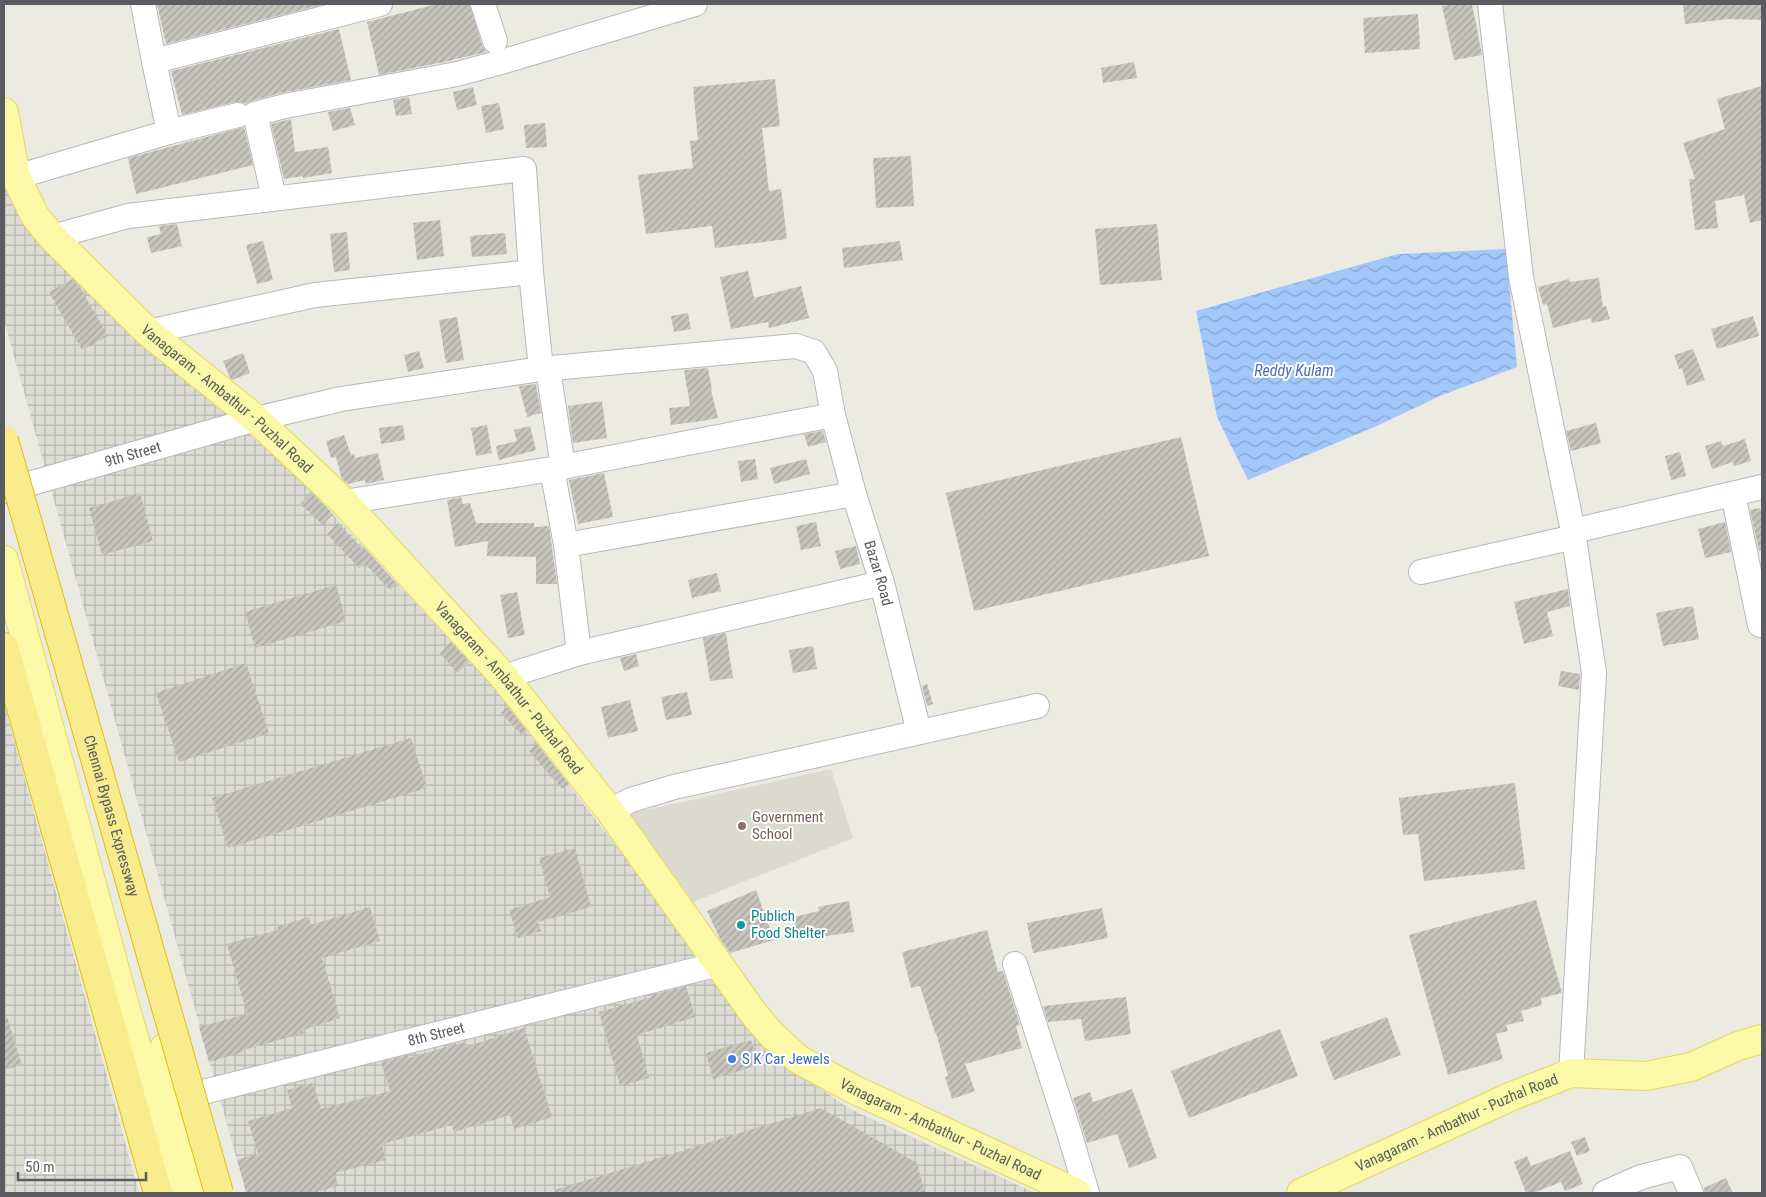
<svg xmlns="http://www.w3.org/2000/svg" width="1766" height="1197" font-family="'Roboto Condensed',sans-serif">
  <defs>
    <pattern id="industrial-grid" width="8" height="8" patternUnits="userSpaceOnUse" patternTransform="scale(1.25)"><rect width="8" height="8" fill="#dddcd5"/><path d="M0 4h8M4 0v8" fill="none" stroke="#b6b6b0"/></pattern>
    <pattern id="water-waves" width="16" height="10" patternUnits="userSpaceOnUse" patternTransform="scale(1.25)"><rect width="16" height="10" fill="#a2c7fb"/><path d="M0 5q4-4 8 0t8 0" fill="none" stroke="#87a5cf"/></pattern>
    <pattern id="building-hatch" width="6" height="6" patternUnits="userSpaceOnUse" patternTransform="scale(1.25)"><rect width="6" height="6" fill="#c7c5be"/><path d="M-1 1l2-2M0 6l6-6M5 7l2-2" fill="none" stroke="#a5a39e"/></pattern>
  </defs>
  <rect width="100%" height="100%" fill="#ecebe1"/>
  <!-- industrial -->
  <path fill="url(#industrial-grid)" d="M4,166L29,231L132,331L298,477L492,685L782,1062L850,1109L1035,1193H246L4,320Z
    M4,704L139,1193H4Z"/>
  <!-- education -->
  <path fill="#dcdacf" d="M831,769L853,838L693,902L627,814Z"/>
  <!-- water -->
  <path fill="url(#water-waves)" d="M1506,249L1517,367L1440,396L1379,425L1248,480L1217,417L1196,311L1398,254Z"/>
  <!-- building -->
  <path fill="url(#building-hatch)" d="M157,4H325L166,44Z
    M437,4H470L482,45L486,52L444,62L379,75L367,22Z
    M1452,4H1472L1482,55L1454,60L1442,6Z
    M1694,4H1762V20L1729,19L1685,24L1683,5Z
    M1418,14L1420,49L1365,53L1363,18Z
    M339,29L351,80L281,93L251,101L246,104L241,102H235L182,115L171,71Z
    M1134,62L1137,78L1103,83L1101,68Z
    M775,79L780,126L762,128L769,191L781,189L787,239L715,248L712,226L646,234L638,175L693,168L690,141L698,140L693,87Z
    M1762,86V220L1750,223L1744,195L1715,201L1718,228L1695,230L1689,179H1695L1683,143L1725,129L1717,99Z
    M473,87L477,105L457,110L453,92Z
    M409,97L412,114L396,116L393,100Z
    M499,103L504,129L486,133L481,106Z
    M350,108L355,125L333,131L328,112Z
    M291,119L295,152L328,147L332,173L303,178V176L284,179L271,124Z
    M545,123L547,147L526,148L524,125Z
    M244,127L253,165L136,194L128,158Z
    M911,156L914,206L876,208L873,158Z
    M440,220L444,256L417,260L413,223Z
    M177,224L182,246L151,253L147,237L161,234L159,226Z
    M1157,224L1162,280L1100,285L1095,229Z
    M347,232L350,270L334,272L330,234Z
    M505,233L507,254L472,257L470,236Z
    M263,241L273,280L257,284L246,245Z
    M900,241L903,260L844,268L842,248Z
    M748,271L754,298L801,286L809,318L769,328L768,322L731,329L720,277Z
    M1599,278L1603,307L1606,306L1610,319L1592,323L1591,318L1553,328L1547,304L1543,305L1538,287L1569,279L1570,282Z
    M72,279L80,287L108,336L82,350L49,292Z
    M688,313L691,329L674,332L671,316Z
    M1753,316L1759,336L1717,349L1711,329Z
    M457,317L464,360L446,363L439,320Z
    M1693,349L1705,380L1687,386L1682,368L1679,369L1674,355Z
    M419,351L424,368L408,372L404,355Z
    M243,353L250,373L232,380L230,378L223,361Z
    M708,368L712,390H711L718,418L702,421L671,425L669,408L690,406L684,370Z
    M536,384L541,413L527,417L519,386Z
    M602,401L607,438L573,443L568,406Z
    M1596,423L1601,443L1571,451L1566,431Z
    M403,425L405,440L381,444L379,428Z
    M487,425L492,453L476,456L471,428Z
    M530,426L536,450L499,460L496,446L517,441L514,430Z
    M823,431L826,442L808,447L804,434Z
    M344,435L351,455L354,454L355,458L378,453L384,480L366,484L365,480L348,484L342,479L336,457L331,458L326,441Z
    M1181,437L1209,556L974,611L946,493Z
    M1745,439L1751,461L1734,466L1733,462L1712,469L1705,446L1721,441L1723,446Z
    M1680,452L1686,476L1671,480L1665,456Z
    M755,459L758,479L741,482L738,461Z
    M806,459L810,474L774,484L770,468Z
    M604,473L613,517L578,524L569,480Z
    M311,492L333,514L323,525L300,504Z
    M140,493L153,541L102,555L89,508Z
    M461,497L463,504L470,503L476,523H534V527L549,526L557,584H536V557L487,556L488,541L455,547L447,500Z
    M1760,508L1762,517V550L1759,551L1750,510Z
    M816,522L821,546L801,550L796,526Z
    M1725,522L1731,552L1705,558L1698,529Z
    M338,523L361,548L363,546L397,584L390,590L364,563L359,568L327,534Z
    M856,546L860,564L840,569L835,551Z
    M717,573L721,591L692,598L688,580Z
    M336,585L346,621L255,648L245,612Z
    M1568,589L1570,606L1547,612L1553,636L1524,644L1514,602Z
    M517,592L525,635L508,638L500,595Z
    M1693,606L1699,639L1663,646L1656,613Z
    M726,633L733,678L710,681L703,638Z
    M451,642L469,662L457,673L440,653Z
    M813,646L817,669L793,673L789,650Z
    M636,654L639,666L624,671L620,658Z
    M246,663L269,733L179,762L156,693Z
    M1561,671L1580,674L1579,690L1558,686Z
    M927,684L933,704L927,706L922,686Z
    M687,692L692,715L666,720L661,697Z
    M630,700L638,731L608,738L601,707Z
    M508,707L527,731L523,736L501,713Z
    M411,738L427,788L228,848L212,798Z
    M537,744L569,784L562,789L529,751Z
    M1515,783L1525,869L1424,881L1418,834L1403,835L1399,798Z
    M575,848L591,907L538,922L541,931L518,938L509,910L550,897L539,858Z
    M756,890L774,940L730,953L720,939L707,911Z
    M1536,900L1562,993L1541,998L1542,1005L1521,1011L1524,1021L1506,1025L1508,1031L1496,1034L1503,1059L1448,1075L1409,935Z
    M849,901L854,932L798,940L794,917L819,911L818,907Z
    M370,907L380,941L322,958L340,1018L303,1030L304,1033L243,1050V1052L209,1062L199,1027L247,1014L227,944L278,930L277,927L309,917L311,925Z
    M1102,908L1108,938L1033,953L1027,923Z
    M987,930L998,972L1003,971L1020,1025L1016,1026L1022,1048L965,1064L975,1091L952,1099L945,1077L948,1076L936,1033H935L920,986L911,988L902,952Z
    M686,986L695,1017L637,1035L649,1078L620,1086L599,1012L652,997L651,995Z
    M1126,997L1131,1034L1085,1041L1081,1019L1048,1022L1043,1006Z
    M4,1017H7L22,1065L4,1070Z
    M1387,1017L1401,1055L1334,1080L1320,1042Z
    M524,1028L552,1117L514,1129L510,1115L454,1132L452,1125L382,1144L386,1160L335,1173L338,1186L313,1193H247L237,1160L258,1154L248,1121L292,1108L287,1090L313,1083L321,1109L390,1091L381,1062L408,1055L409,1058L464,1042L466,1047Z
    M1280,1029L1298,1076L1189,1118L1171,1071Z
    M751,1040L759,1065L713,1079L706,1053Z
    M1132,1089L1157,1158L1129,1168L1117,1134L1087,1143L1073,1098L1090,1092L1093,1102Z
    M821,1108L917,1163L925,1193H556L555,1190Z
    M1585,1137L1590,1151L1577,1156L1571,1142Z
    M1570,1151L1583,1184L1565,1191L1561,1182L1533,1193H1526L1514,1162L1527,1156L1531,1166Z
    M1726,1178L1733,1193H1705L1704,1188Z"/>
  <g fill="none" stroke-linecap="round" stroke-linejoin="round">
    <defs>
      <g id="minor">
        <path d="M143,4L154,61"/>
        <path d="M483,4L495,41"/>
        <path d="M1490,4L1521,277L1573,531L1594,673L1571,1073"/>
        <path d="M169,132L154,61L380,4"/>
        <path d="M16,177L169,132L238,115"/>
        <path d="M274,198L255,114L285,106L457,74L508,60L695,4"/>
        <path d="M52,237L128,216L524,169L531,272L541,369"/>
        <path d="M148,332L315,295L531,272"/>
        <path d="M548,369L563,467"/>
        <path d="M552,469L566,545L579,653"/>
        <path id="s1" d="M4,491L256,419L341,399L541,369L796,346L814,352L825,371L833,415L854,494L882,583L919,732"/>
        <path d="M1733,494L1760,625"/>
        <path d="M344,502L552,469L833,415"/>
        <path d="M1573,531L1762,487"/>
        <path d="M566,545L854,494"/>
        <path d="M1421,572L1574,537"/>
        <path d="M504,677L579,653L882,583"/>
        <path d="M610,811L631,800L674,787L1037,706"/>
        <path d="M1015,964L1069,1132L1087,1193"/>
        <path id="s2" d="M175,1099L719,964"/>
        <path d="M1605,1193L1641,1177L1680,1167L1691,1193"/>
      </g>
      <g id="major">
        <path id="s3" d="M4,112L16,177L35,216L52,237L148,332L256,419L344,502L504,677L610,811L754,1014L771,1034L798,1059L853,1089L1077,1193"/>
        <path d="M4,560L123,999L179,1193"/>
        <path d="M164,1048L204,1193"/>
        <path id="s4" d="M1301,1193L1512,1096L1571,1073L1646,1076L1691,1067L1738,1046L1762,1039"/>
      </g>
      <path id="highway" d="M4,647L158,1193"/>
    </defs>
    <!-- minor casing -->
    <use href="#minor" stroke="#b7b8bd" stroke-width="26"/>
    <!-- major casing -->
    <use href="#major" stroke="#ead75c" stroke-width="30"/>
    <!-- highway casing -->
    <use href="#highway" stroke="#e2be0b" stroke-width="30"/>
    <!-- minor -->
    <use href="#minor" stroke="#fff" stroke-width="24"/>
    <!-- major -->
    <use href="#major" stroke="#fbf9a7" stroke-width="28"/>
    <!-- highway -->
    <use href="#highway" stroke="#f8ec8c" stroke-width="28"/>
    <defs>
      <g id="highway-bridge">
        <path id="s5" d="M4,440L219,1193"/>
      </g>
    </defs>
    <!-- highway-bridge casing -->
    <use href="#highway-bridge" stroke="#e2be0b" stroke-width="30" stroke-linecap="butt"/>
    <!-- highway-bridge -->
    <use href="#highway-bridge" stroke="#f8ec8c" stroke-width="28"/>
  </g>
  <!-- markers -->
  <circle fill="#8d6e63" stroke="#fff" stroke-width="2" cx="742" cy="826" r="5"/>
  <circle fill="#0f9aa8" stroke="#fff" stroke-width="2" cx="741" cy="925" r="5"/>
  <circle fill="#3f7fe0" stroke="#fff" stroke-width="2" cx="732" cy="1059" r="5"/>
  <g text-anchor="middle" stroke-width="4" stroke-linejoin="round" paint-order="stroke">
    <!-- street labels -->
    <g font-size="15" fill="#5a5c61" stroke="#fff">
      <text dy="5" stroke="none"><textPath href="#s3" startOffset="375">Vanagaram - Ambathur - Puzhal Road</textPath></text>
      <text dy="5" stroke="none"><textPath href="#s1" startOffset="134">9th Street</textPath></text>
      <text dy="5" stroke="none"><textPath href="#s1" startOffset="1058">Bazar Road</textPath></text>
      <text dy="5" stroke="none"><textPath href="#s3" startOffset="780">Vanagaram - Ambathur - Puzhal Road</textPath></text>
      <text dy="5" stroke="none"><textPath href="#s5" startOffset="391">Chennai Bypass Expressway</textPath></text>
      <text dy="5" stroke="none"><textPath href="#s2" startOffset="269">8th Street</textPath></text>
      <text dy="5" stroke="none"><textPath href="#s4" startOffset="171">Vanagaram - Ambathur - Puzhal Road</textPath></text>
      <text dy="5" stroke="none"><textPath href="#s3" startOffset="1410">Vanagaram - Ambathur - Puzhal Road</textPath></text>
    </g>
    <!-- education labels -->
    <g font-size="15" fill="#785e54" stroke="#fff" text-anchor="start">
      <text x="752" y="822">Government<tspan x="752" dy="17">School</tspan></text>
    </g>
    <!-- culture labels -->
    <g font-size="15" fill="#0d838f" stroke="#fff" text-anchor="start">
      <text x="751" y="921">Publich<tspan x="751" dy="17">Food Shelter</tspan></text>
    </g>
    <!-- shop labels -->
    <g font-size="15" fill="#366cbe" stroke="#fff" text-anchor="start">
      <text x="742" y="1064">S K Car Jewels</text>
    </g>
    <!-- water labels -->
    <g font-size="16" font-style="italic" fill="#476fbc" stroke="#fff">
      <text x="1294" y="376">Reddy Kulam</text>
    </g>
  </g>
  <!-- border -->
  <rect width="1766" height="1197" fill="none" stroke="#5a5c61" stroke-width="10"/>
  <!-- scale -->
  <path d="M18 1172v8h128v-8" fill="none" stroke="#5a5c61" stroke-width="2.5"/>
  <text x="25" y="1172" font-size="15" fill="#5a5c61" stroke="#ffffff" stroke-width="4" paint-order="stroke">50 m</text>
</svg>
